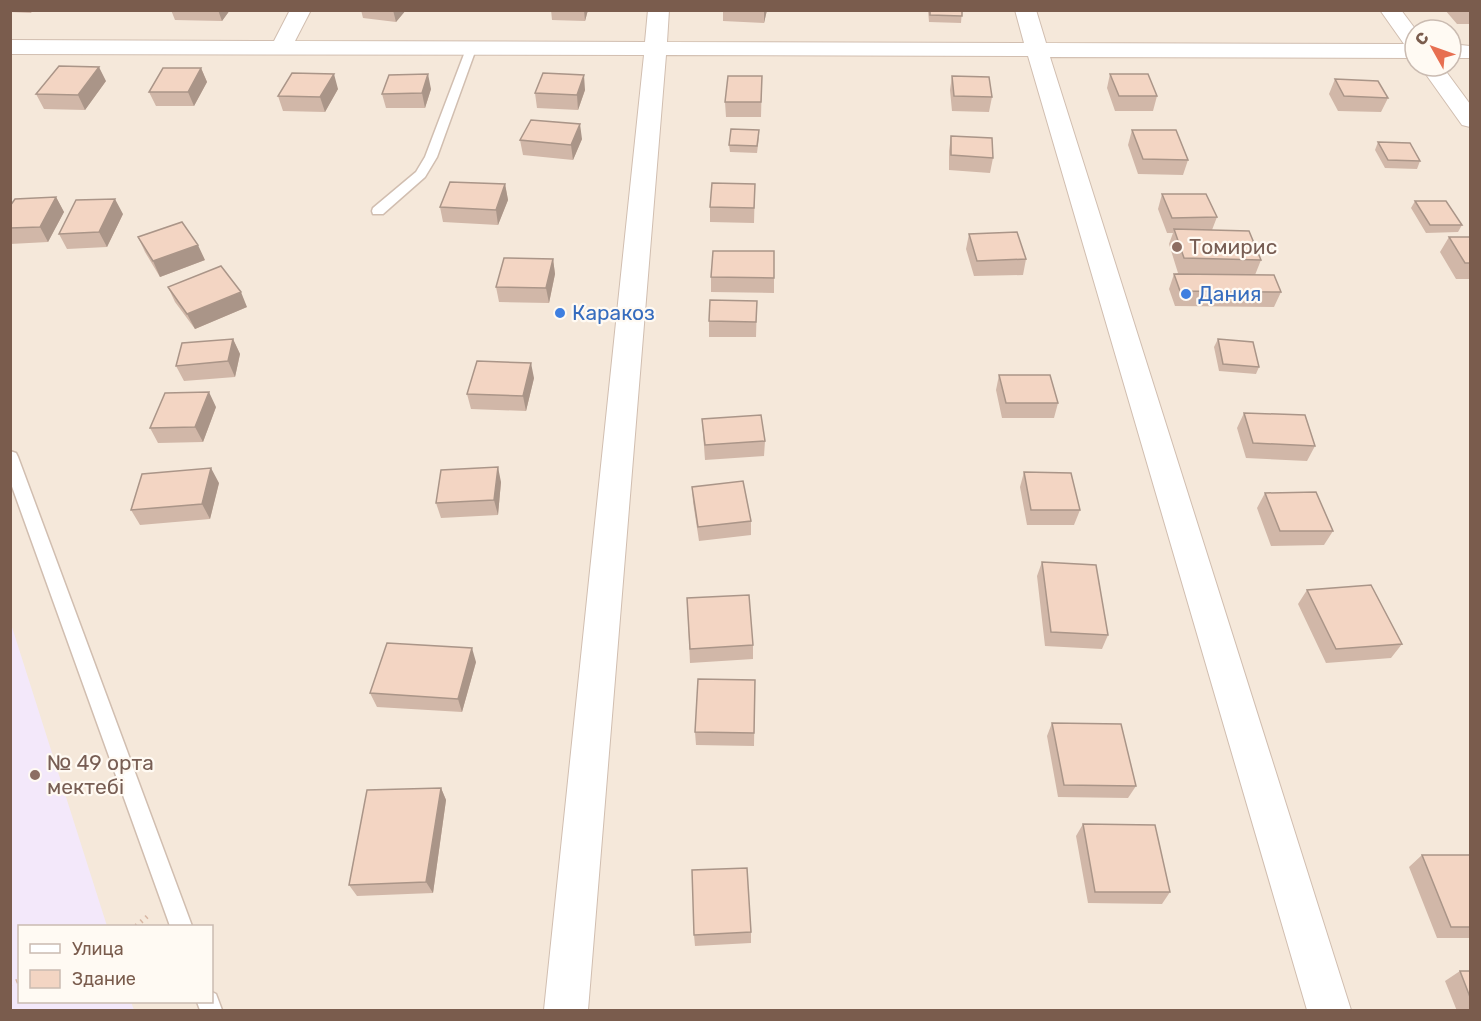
<svg xmlns="http://www.w3.org/2000/svg" width="1481" height="1021" font-family="Rubik,sans-serif">
	<rect width="100%" height="100%" fill="#fdf6ec"/>
	<path fill="#f5e8da" fill-rule="evenodd" d="M11,11H1470V1010H11ZM1415,30H1451V66H1415ZM20,926H212V1002H20Z"/>
	<path fill="#f3e8fa" d="M11,624L107,926H20V1002H131L134,1010H11Z"/>
	<g fill="none" stroke-linecap="round" stroke-linejoin="round">
		<defs>
			<path id="lane" d="M471,46L476,49L437,157L425,177L383,214H373L372,211L373,208L416,172L425,157L466,49Z
				M10,451L16,453L18,457L192,926H170L10,481Z
				M212,992L216,994L222,1010H200L197,1002H212Z"/>
			<path id="street" d="M290,10H311L295,41L645,42L648,10H669L667,42L1024,43L1015,10H1036L1046,43L1404,44L1380,10H1401L1416,30L1415,58L1050,57L1351,1010H1307L1028,56L666,55L588,1010H544L644,55L10,54V40L274,41Z
				M1451,44L1470,46V58H1451Z
				M1420,66H1442L1470,104V127L1462,125Z"/>
		</defs>
		<use href="#lane" stroke="#d1beb0" stroke-width="3"/>
		<use href="#street" stroke="#d1beb0" stroke-width="2"/>
		<path stroke="#d9b8a5" stroke-width="4.5" stroke-dasharray="1.5 5" stroke-linecap="butt" d="M136,926L149,915
			M10,984L20,980"/>
		<use href="#lane" fill="#fff" fill-rule="evenodd"/>
		<use href="#street" fill="#fff" fill-rule="evenodd"/>
	</g>
	<path fill="#d1b7a8" d="M10,10H33L31,13L10,12Z
		M171,10H230L222,21L175,20Z
		M361,10H406L396,22L363,18Z
		M551,10H588L585,21L552,20Z
		M723,10H767L764,23L723,21Z
		M928,10H962L961,23L929,22Z
		M1445,10H1470V24H1457Z
		M201,68L207,82L194,106H156L149,92Z
		M1110,74L1157,96L1153,111H1115L1107,88Z
		M762,76L761,117H726L725,102Z
		M952,76L992,97L989,112L952,111L950,90Z
		M1335,79L1388,98L1381,112L1338,111L1329,94Z
		M106,81L85,110L44,109L36,94Z
		M338,89L325,112L283,111L278,96Z
		M431,89L425,108H386L382,94Z
		M585,90L578,110L537,108L535,93Z
		M1132,130L1188,160L1183,175L1138,174L1128,145Z
		M951,136L993,158L990,173L949,170V151Z
		M759,137L757,153L730,152L729,145Z
		M582,139L573,160L523,155L520,140Z
		M1378,142L1420,161L1417,169L1385,168L1375,150Z
		M505,184L508,200L498,225L443,222L440,207Z
		M755,184L754,223L710,222V207Z
		M1162,194L1217,217L1212,230L1261,260L1255,275L1281,292L1274,307L1175,306L1169,289L1174,274L1178,273L1169,244L1173,233H1167L1158,209Z
		M56,197L64,212L48,242L10,244V206Z
		M1415,201L1462,225L1458,232L1426,233L1411,208Z
		M123,214L107,247L67,249L59,234Z
		M969,234L1026,259L1023,275L974,276L966,249Z
		M138,237L205,260L160,277L145,252Z
		M1449,237H1470V279H1456L1440,252Z
		M774,251V293L711,292V277Z
		M553,259L555,274L549,303L499,302L496,287Z
		M168,287L247,307L195,329L175,302Z
		M757,301L756,337H709V321Z
		M233,339L240,354L235,377L184,381L176,366Z
		M1218,339L1259,367L1256,374L1219,371L1214,347Z
		M999,375L1058,403L1054,418H1002L996,390Z
		M534,378L526,411L471,409L467,394Z
		M216,407L203,442L158,443L150,428Z
		M1244,413L1315,446L1307,461L1246,458L1237,428Z
		M702,419L765,441L764,456L705,460Z
		M1024,472L1080,510L1074,525H1027L1020,487Z
		M501,482L498,515L441,518L436,503Z
		M219,483L210,519L140,525L131,510Z
		M692,487L751,521V535L699,541L693,502Z
		M1265,493L1333,531L1324,545L1271,546L1257,508Z
		M1042,562L1108,635L1102,649L1045,646L1037,576Z
		M1307,590L1402,644L1391,658L1326,663L1298,604Z
		M687,598L753,645V659L690,663Z
		M476,662L462,712L377,707L370,693Z
		M755,680L754,746L696,745L695,732Z
		M1052,723L1136,786L1128,798L1058,797L1047,736Z
		M441,788L446,800L433,893L357,896L349,885Z
		M1083,824L1170,892L1162,904L1088,903L1076,836Z
		M1422,855H1470V938H1437L1409,867Z
		M751,932V943L695,946L694,935Z
		M1460,971H1470V1011H1457L1445,981Z"/>
	<path fill="#aa9588" d="M218,10H230L222,21Z
		M393,10H406L396,22Z
		M584,10H588L585,21Z
		M764,10H767L764,23Z
		M99,67L106,81L85,110L78,95Z
		M201,68L207,82L194,106L188,92Z
		M334,74L338,89L325,112L320,97Z
		M428,74L431,89L425,108L422,93Z
		M584,75L585,90L578,110L577,95Z
		M580,124L582,139L573,160L571,145Z
		M505,184L508,200L498,225L496,210Z
		M56,197L64,212L48,242L40,227Z
		M115,199L123,214L107,247L99,232Z
		M198,245L205,260L160,277L153,261Z
		M553,259L555,274L549,303L546,288Z
		M241,292L247,307L195,329L187,314Z
		M233,339L240,354L235,377L228,361Z
		M531,363L534,378L526,411L523,396Z
		M209,392L216,407L203,442L195,427Z
		M498,467L501,482L498,515L494,500Z
		M211,468L219,483L210,519L202,504Z
		M472,648L476,662L462,712L458,699Z
		M441,788L446,800L433,893L426,882Z"/>
	<path fill="#f3d5c3" stroke="#aa9588" stroke-width="1.5" d="M930,10H962V16L930,15Z
		M59,66L99,67L78,95L36,94Z
		M163,68H201L188,92H149Z
		M292,73L334,74L320,97L278,96Z
		M543,73L584,75L577,95L535,93Z
		M428,74L422,93L382,94L389,75Z
		M1110,74H1148L1157,96H1119Z
		M728,76H762L761,102H725Z
		M952,76L989,77L992,97L954,96Z
		M1335,79L1378,81L1388,98L1344,96Z
		M531,120L580,124L571,145L520,140Z
		M731,129L759,130L757,146L729,145Z
		M1132,130H1176L1188,160L1143,159Z
		M951,136L992,138L993,158L951,155Z
		M1378,142L1410,143L1420,161L1388,160Z
		M450,182L505,184L496,210L440,207Z
		M712,183L755,184L754,208L710,207Z
		M1162,194H1206L1217,217L1172,218Z
		M56,197L40,227L10,228V206L15,199Z
		M115,199L99,232L59,234L76,200Z
		M1415,201H1446L1462,225H1430Z
		M182,222L198,245L153,261L138,237Z
		M1174,229L1249,231L1261,260L1184,258Z
		M1017,232L1026,259L977,261L969,234Z
		M1449,237H1470V263H1465Z
		M713,251H774V278L711,277Z
		M504,258L553,259L546,288L496,287Z
		M221,266L241,292L187,314L168,287Z
		M1174,274L1274,275L1281,292L1180,291Z
		M710,300L757,301L756,322L709,321Z
		M233,339L228,361L176,366L182,343Z
		M1218,339L1253,342L1259,367L1223,364Z
		M477,361L531,363L523,396L467,394Z
		M999,375H1050L1058,403H1006Z
		M209,392L195,427L150,428L165,393Z
		M1244,413L1305,415L1315,446L1253,443Z
		M761,415L765,441L705,445L702,419Z
		M498,467L494,500L436,503L441,470Z
		M211,468L202,504L131,510L142,474Z
		M1024,472L1071,473L1080,510H1031Z
		M743,481L751,521L698,527L692,487Z
		M1316,492L1333,531H1280L1265,493Z
		M1042,562L1096,565L1108,635L1051,632Z
		M1371,585L1402,644L1336,649L1307,590Z
		M749,595L753,645L690,649L687,598Z
		M387,643L472,648L458,699L370,693Z
		M698,679L755,680L754,733L695,732Z
		M1052,723L1121,724L1136,786L1064,785Z
		M441,788L426,882L349,885L367,790Z
		M1083,824L1155,825L1170,892H1095Z
		M1422,855H1470V927H1451Z
		M747,868L751,932L694,935L692,870Z
		M1460,971H1470V997Z"/>
	<g fill="#8d6e63" stroke="#fffaf3" stroke-width="2">
		<circle cx="1177" cy="247" r="6"/>
		<circle cx="35" cy="775" r="6"/>
	</g>
	<g fill="#3f7fe0" stroke="#fffaf3" stroke-width="2">
		<circle cx="1186" cy="294" r="6"/>
		<circle cx="560" cy="313" r="6"/>
	</g>
	<g text-anchor="middle" stroke-width="4.5" stroke-linejoin="round" paint-order="stroke">
		<g font-size="21" fill="#785e54" stroke="#fffaf3" text-anchor="start">
			<text x="1189" y="254">Томирис</text>
			<text x="47" y="770">№ 49 орта<tspan x="47" dy="24">мектебі</tspan></text>
		</g>
		<g font-size="21" fill="#366cbe" stroke="#fffaf3" text-anchor="start">
			<text x="1198" y="301">Дания</text>
			<text x="572" y="320">Каракоз</text>
		</g>
	</g>
	<rect width="1481" height="1021" fill="none" stroke="#7a5c4d" stroke-width="24"/>
	<rect x="18" y="925" width="195" height="78" fill="#fffaf3" stroke="#cabbb1" stroke-width="1.5"/>
	<rect x="30" y="944" width="30" height="9" fill="#ffffff" stroke="#cabbb1" stroke-width="1.5"/>
	<text x="72" y="955" font-size="18" fill="#7a5c4d">Улица</text>
	<rect x="30" y="970" width="30" height="18" fill="#f3d5c3" stroke="#cabbb1" stroke-width="1.5"/>
	<text x="72" y="985" font-size="18" fill="#7a5c4d">Здание</text>
	<g transform="translate(1433 48) rotate(310)"><circle r="28" fill="#fffaf3" stroke="#cabbb1" stroke-width="1.5"/>
	<path d="M0-4.5L10 22L0 15L-10 22Z" fill="#e76f51"/>
	<text y="-9" font-size="16" font-weight="bold" text-anchor="middle" fill="#7a5c4d">С</text>
	</g>
</svg>
